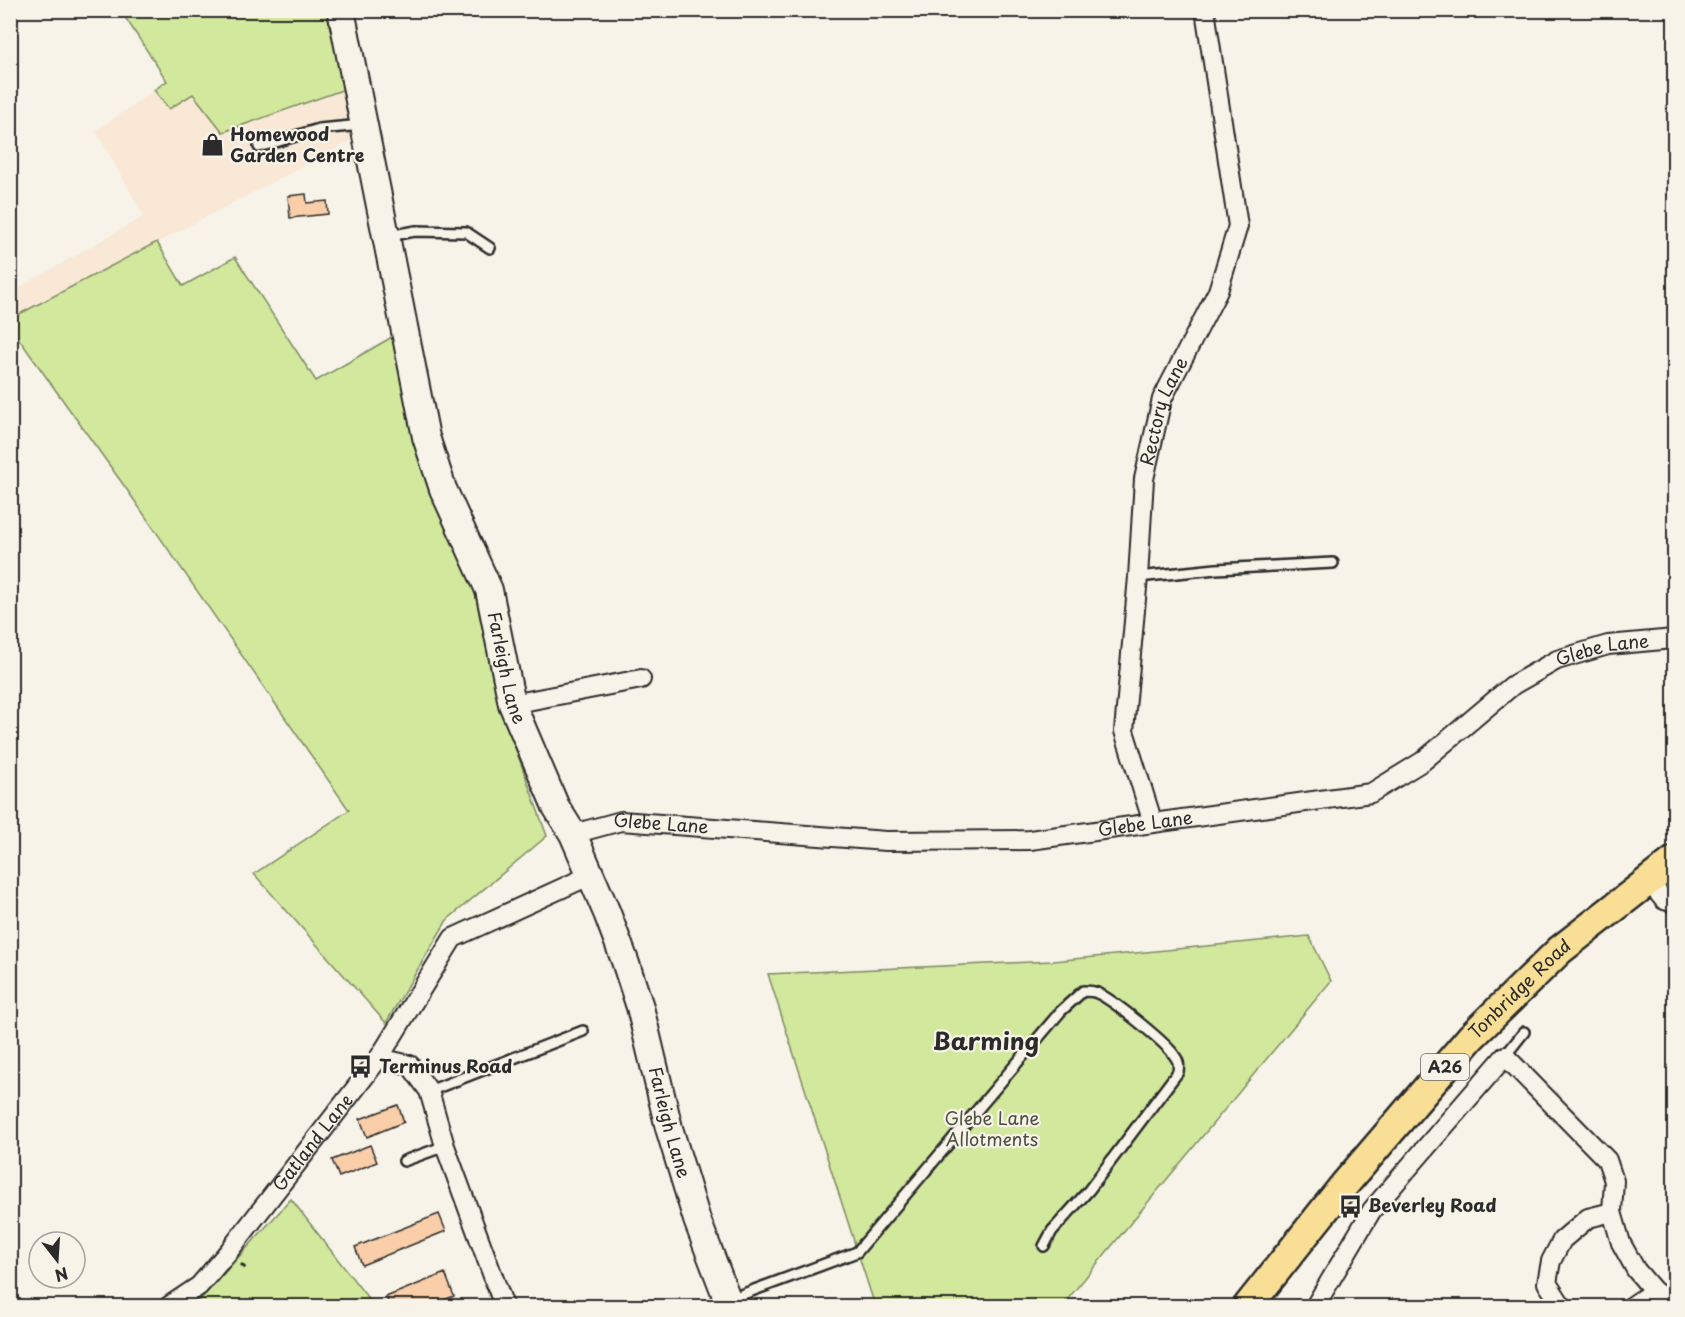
<svg xmlns="http://www.w3.org/2000/svg" width="1685" height="1317" font-family="'Playpen Sans',sans-serif">
	<rect width="100%" height="100%" fill="#f7f3e8"/>
	<filter id="ink" filterUnits="userSpaceOnUse"><feTurbulence type="fractalNoise" baseFrequency=".0167" numOctaves="2"/><feDisplacementMap in="SourceGraphic" scale="12" xChannelSelector="R" yChannelSelector="G"/><feConvolveMatrix kernelMatrix="1 2 1 2 8 2 1 2 1" color-interpolation-filters="sRGB"/></filter>
	<g filter="url(#ink)">
		<path fill="#f8e8d5" d="M345,89L351,141L11,319L10,293L144,216L96,131L154,90L169,109L193,94L223,131Z"/>
		<path fill="#d1e89d" stroke="#7e8a64" stroke-width="1.5" d="M121,11H326L345,89L223,132L193,94L169,109L154,90L167,81Z
			M157,242L183,286L235,257L316,381L392,337L419,455L473,584L498,700L547,836L447,920L386,1023L254,874L349,810L125,487L11,328L10,319Z
			M1309,936L1331,981L1062,1306H875L768,974L1053,961Z
			M291,1199L374,1306H191L200,1300Z"/>
		<path fill="#f9cea8" stroke="#2b2b2b" stroke-width="1.5" d="M306,194L307,203L327,201L328,214L290,218L288,196Z
			M398,1105L404,1122L367,1137L360,1119Z
			M370,1145L377,1162L339,1177L332,1160Z
			M439,1214L446,1231L362,1265L355,1247Z
			M445,1273L454,1296L429,1306H390L386,1297Z"/>
		<g fill="none" stroke-linecap="round" stroke-linejoin="round">
			<defs>
				<path id="lane" d="M259,147L319,129L362,125
					M389,236L415,231L466,232L490,248
					M1138,577L1216,569L1333,563
					M1505,1056L1524,1032
					M429,1091L583,1031
					M404,1161L445,1146
					M730,1299L857,1252L1061,1011L1083,991C1088,991 1093,991 1097,993C1112,999 1165,1042 1174,1055C1179,1061 1179,1065 1178,1072L1089,1190L1052,1231L1044,1246"/>
				<g id="street">
					<path d="M512,704L641,679"/>
					<path id="s1" d="M1153,823L1124,731L1138,577L1144,479L1162,399L1218,291L1238,226L1205,10"/>
					<path id="s2" d="M573,834L621,821L886,841L1030,840L1371,793L1423,761L1513,685L1557,660L1608,645L1674,639"/>
					<path d="M1648,880L1664,900L1674,903"/>
					<path d="M379,1058L410,1065L429,1091L445,1146L504,1306"/>
					<path id="s3" d="M169,1306L199,1286L229,1251L379,1058L453,938L591,875"/>
					<path d="M1315,1306L1372,1210L1505,1056L1607,1160L1614,1181L1612,1212L1621,1243L1636,1270L1654,1291L1674,1304"/>
					<path d="M1562,1306L1547,1283L1551,1261L1562,1240L1588,1218L1612,1212"/>
					<path d="M1632,1306L1654,1291"/>
				</g>
				<g id="secondary">
					<path id="s4" d="M341,10L426,437L443,489L489,590L512,704L556,807L573,834L607,913L625,961L640,1007L669,1128L697,1220L730,1306"/>
				</g>
				<g id="primary">
					<path id="s5" d="M1248,1306L1345,1184L1471,1037L1560,950L1674,861"/>
				</g>
			</defs>
			<use href="#lane" stroke="#2b2b2b" stroke-width="14"/>
			<use href="#street" stroke="#2b2b2b" stroke-width="22"/>
			<use href="#secondary" stroke="#2b2b2b" stroke-width="30"/>
			<use href="#primary" stroke="#2b2b2b" stroke-width="33"/>
			<path stroke="#2b2b2b" stroke-width="3" stroke-dasharray="6 4.5" stroke-linecap="butt" d="M241,1264L247,1270"/>
			<use href="#lane" stroke="#f7f3e8" stroke-width="9"/>
			<use href="#street" stroke="#f7f3e8" stroke-width="18"/>
			<use href="#secondary" stroke="#f7f3e8" stroke-width="26"/>
			<use href="#primary" stroke="#f9df96" stroke-width="28"/>
		</g>
	</g>
	<defs>
		<symbol id="shop-bare" viewBox="-9 -9 18 18"><path d="M-5-2.5h2.3a2.7 3.5 0 0 1 5.4 0H5L5.5 6h-11ZM-1.5-2.5h3a1.5 2.3 0 0 0-3 0Z" fill="#2b2b2b" stroke="#f7f3e8" stroke-width="2.5" paint-order="stroke"/></symbol>
		<symbol id="bus-bare" viewBox="-9 -9 18 18"><path d="M-5-6H5V4H4V6H2V4H-2V6H-4V4H-5ZM-3.5-4V0h7V-4ZM-3.5 1.2v1.5H-2V1.2ZM2 1.2v1.5H3.5V1.2Z" fill="#2b2b2b" stroke="#f7f3e8" stroke-width="2.5" paint-order="stroke"/></symbol>
	</defs>
	<g fill-rule="evenodd">
		<use href="#shop-bare" x="196" y="128" width="33" height="33"/>
		<use href="#bus-bare" x="344" y="1050" width="33" height="33"/>
		<use href="#bus-bare" x="1334" y="1190" width="33" height="33"/>
	</g>
	<g text-anchor="middle" stroke-width="4.5" stroke-linejoin="round" paint-order="stroke">
		<rect fill="#f7f3e8" stroke="#686764" stroke-width="1.5" x="1421" y="1054" width="48" height="26" rx="4.5"/>
		<g font-size="16" font-weight="bold" fill="#2b2b2b">
			<text x="1445" y="1073">A26</text>
		</g>
		<g font-size="18" font-weight="bold" fill="#2b2b2b" stroke="#f7f3e8" text-anchor="start">
			<text x="230" y="141">Homewood<tspan x="230" dy="21">Garden Centre</tspan></text>
			<text x="379" y="1073">Terminus Road</text>
			<text x="1368" y="1212">Beverley Road</text>
		</g>
		<g font-size="18" fill="#2b2b2b" stroke="#f7f3e8">
			<text dy="6" stroke="none"><textPath href="#s1" startOffset="420">Rectory Lane</textPath></text>
			<text dy="6" stroke="none"><textPath href="#s2" startOffset="1080">Glebe Lane</textPath></text>
			<text dy="6" stroke="none"><textPath href="#s4" startOffset="681">Farleigh Lane</textPath></text>
			<text dy="6" stroke="none"><textPath href="#s2" startOffset="576">Glebe Lane</textPath></text>
			<text dy="6" stroke="none"><textPath href="#s2" startOffset="90">Glebe Lane</textPath></text>
			<text dy="6" stroke="none"><textPath href="#s5" startOffset="418">Tonbridge Road</textPath></text>
			<text dy="6" stroke="none"><textPath href="#s4" startOffset="1166">Farleigh Lane</textPath></text>
			<text dy="6" stroke="none"><textPath href="#s3" startOffset="219">Gatland Lane</textPath></text>
		</g>
		<g font-size="18" fill="#4c5142" stroke="#f7f3e8">
			<text x="992" y="1125">Glebe Lane<tspan x="992" dy="21">Allotments</tspan></text>
		</g>
		<g font-size="24" font-weight="bold" fill="#2b2b2b" stroke="#f7f3e8">
			<text x="986" y="1050">Barming</text>
		</g>
	</g>
	<rect width="1685" height="1317" fill="none" stroke="#f7f3e8" stroke-width="36"/>
	<rect x="18" y="18" width="1649" height="1281" fill="none" stroke="#2b2b2b" stroke-width="2" filter="url(#ink)"/>
	<g transform="translate(57 1260) rotate(163)"><circle r="28" fill="#f7f3e8" stroke="#a5a39c" stroke-width="1.5"/>
	<path d="M0-4.5L10 22L0 15L-10 22Z" fill="#2b2b2b"/>
	<text y="-9" font-size="16" font-weight="bold" text-anchor="middle" fill="#2b2b2b">N</text>
	</g>
</svg>
